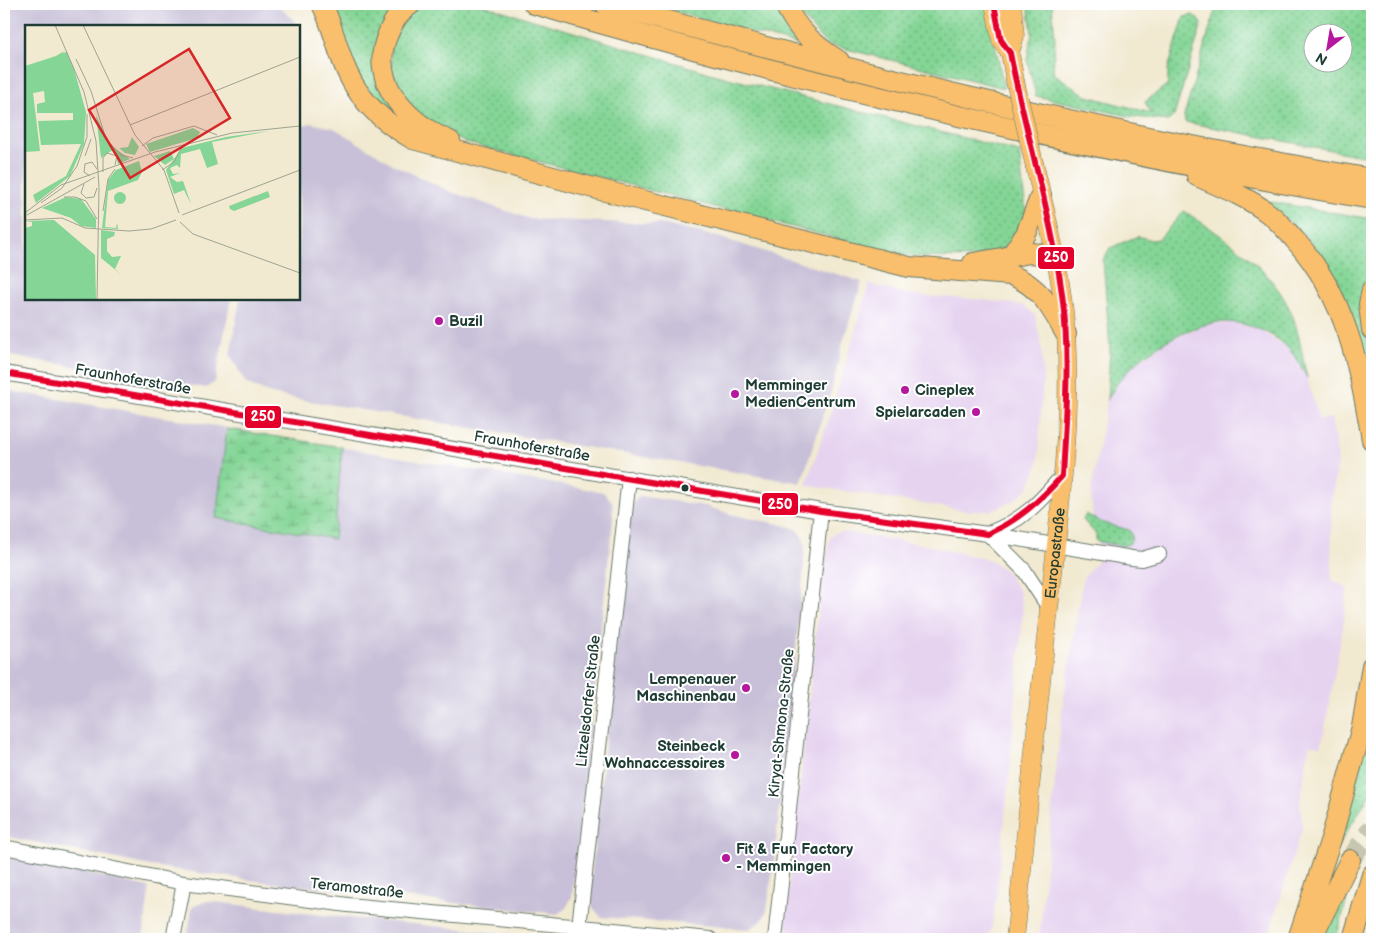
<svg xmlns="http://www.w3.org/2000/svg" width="1376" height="943" font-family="'Balsamiq Sans',sans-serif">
	<defs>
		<pattern id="grass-dots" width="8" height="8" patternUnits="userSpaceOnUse" patternTransform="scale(1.25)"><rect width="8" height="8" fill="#84d596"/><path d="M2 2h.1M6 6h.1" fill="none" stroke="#6bae7b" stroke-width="1.8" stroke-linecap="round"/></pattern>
		<pattern id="wetland-marsh" width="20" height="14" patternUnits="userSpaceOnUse" patternTransform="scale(1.25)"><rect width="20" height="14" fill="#84d596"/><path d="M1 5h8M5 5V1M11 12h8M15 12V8" fill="none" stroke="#6bae7b"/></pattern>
	</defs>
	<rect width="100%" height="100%" fill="#fff"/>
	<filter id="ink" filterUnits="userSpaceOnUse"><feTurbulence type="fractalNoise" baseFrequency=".02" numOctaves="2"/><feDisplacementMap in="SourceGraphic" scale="10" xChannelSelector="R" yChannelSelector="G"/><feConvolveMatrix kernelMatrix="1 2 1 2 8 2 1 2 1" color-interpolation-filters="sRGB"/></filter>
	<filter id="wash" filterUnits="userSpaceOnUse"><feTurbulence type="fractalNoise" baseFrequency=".0096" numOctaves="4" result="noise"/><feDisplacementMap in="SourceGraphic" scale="20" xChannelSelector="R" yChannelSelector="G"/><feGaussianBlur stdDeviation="1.12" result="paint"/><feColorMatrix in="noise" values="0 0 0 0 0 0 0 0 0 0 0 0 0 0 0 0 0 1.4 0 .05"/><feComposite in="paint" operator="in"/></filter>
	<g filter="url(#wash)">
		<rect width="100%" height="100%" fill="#f1e9d0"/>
		<path fill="#e6d3f0" d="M869,284L911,295L984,300L1015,304L1024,306L1035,315L1041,343L1043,377L1038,464L1029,487L1013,501L990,511H968L806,485L832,409Z
			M1235,323L1258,329L1289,348L1307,378L1319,420L1331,418L1338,461L1331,501L1332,580L1347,588L1344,620L1324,734L1321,746L1309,745L1300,802L1302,828L1267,939H1039L1062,711L1083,578L1097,562L1099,539L1093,523L1091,492L1107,401L1115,384L1128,370L1164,342L1208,324Z
			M843,532L925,545L990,560L1007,572L1020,593L1023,611L1010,769L996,901L991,930L986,939H840L799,935L790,931L785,924L822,577L830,538L835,533Z"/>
		<path fill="#c8c0d8" d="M4,4H277L295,22L294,26H26V299H231L215,382L206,388L4,355Z
			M311,123L334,128L396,166L451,192L530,219L661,224L718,237L862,282L843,341L832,388L801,483L297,399L268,393L246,383L230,355L240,299H299V127Z
			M4,390L603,492L612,501L613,518L572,897L566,908L557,914L265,882L151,866L4,836Z
			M640,496L705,506L730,514L783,525L796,529L803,537L805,546L803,577L774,862L767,910L762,921L749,929L601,917L592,907L590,890L629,519L633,503Z
			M4,854L148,887L149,891L143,939H4Z
			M207,901L303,913L562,939H187L192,907Z"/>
		<path fill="url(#grass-dots)" stroke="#528965" fill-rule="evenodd" d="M329,4H402L377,48L423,137L367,95Z
			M421,4H480L720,76L1019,152L1026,213L1011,246L974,258L920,257L893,253L467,143L442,132L420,117L394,86L390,43L412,10Z
			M688,4H780L808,48L666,9Z
			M791,4H987L1004,88L826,44Z
			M1028,4H1052L1055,39L1053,73L1087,96L1151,113L1145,102L1168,84V69L1184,17L1193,15L1202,23L1174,116L1168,121L1128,116L1036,96L1027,60L1032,33Z
			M1217,4H1372V158L1185,122L1184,116ZM1314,32H1344V62H1314Z
			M1260,200L1372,219V269L1366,282L1362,306L1366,336L1372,356V397C1357,340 1347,285 1308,239C1294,224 1276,212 1260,200Z
			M1184,211C1225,238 1274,268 1293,317C1300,336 1302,358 1307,378C1302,368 1296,357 1289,349C1271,329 1233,317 1208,324C1168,334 1124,364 1107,401L1110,348L1103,260L1110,248L1138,236L1151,240L1159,239Z
			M1086,514L1103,523L1129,530C1133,536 1132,539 1129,544L1122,546L1096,541V534L1083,520Z
			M1372,707V791L1336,849Z
			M1344,893L1348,895L1336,939H1322Z"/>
		<path fill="url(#wetland-marsh)" stroke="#528965" d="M227,429L342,447L334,539L216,518Z"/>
	</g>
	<g filter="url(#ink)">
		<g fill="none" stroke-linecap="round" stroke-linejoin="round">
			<path stroke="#c7c7b1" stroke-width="20" stroke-dasharray="20 10" stroke-linecap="butt" d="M1350,860L1372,828"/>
			<defs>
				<path id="minor" d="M4,373L821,511L988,534L1132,558L1142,559L1159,554
					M989,533C1023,520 1039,503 1062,476
					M988,534L1024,570L1049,608
					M4,847L184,883L348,905L710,939
					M579,927L629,478
					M173,939L184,883
					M775,939L821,511"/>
				<g id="major">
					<path d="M994,4L1001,40L1010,53L1015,81"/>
					<path d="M1010,53L1015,36L1012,4"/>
					<path id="s1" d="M1015,939C1026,836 1035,732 1047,628C1057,531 1072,431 1066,332C1062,276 1048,222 1035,167"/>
				</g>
				<path id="highway" d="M322,4C333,26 337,51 348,74C362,104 385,123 413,139L601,190L909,267L1011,275C1040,286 1051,308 1066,334
					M411,4C400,11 393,21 388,34C367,81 408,124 450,141
					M534,4C809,85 1089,151 1372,199
					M605,4C858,73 1113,136 1372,179
					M785,4C796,30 816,46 839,61
					M1197,176C1222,187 1247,197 1268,213C1278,220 1287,231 1295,240C1346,297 1360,367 1372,440
					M1010,257L1026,234L1041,195
					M973,263L1030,253L1055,255
					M1372,290L1369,304L1372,330
					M1298,939L1332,836L1362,727L1372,666
					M1311,939L1350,860
					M1353,939L1372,875"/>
			</defs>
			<use href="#minor" stroke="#68796b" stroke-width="16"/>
			<use href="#major" stroke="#68796b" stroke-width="19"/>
			<use href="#highway" stroke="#68796b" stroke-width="22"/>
			<use href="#minor" stroke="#fff" stroke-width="14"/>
			<use href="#major" stroke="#f9bf6d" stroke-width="18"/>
			<use href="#highway" stroke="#f9bf6d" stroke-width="20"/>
			<defs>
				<path id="major-bridge" d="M1015,81L1035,167"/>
			</defs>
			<use href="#major-bridge" stroke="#68796b" stroke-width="19" stroke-linecap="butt"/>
			<use href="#major-bridge" stroke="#f9bf6d" stroke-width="18"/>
			<defs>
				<path id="bus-1" d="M4,373L821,511L988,534C1018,520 1040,501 1062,476C1065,418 1070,359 1063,302C1053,218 1026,136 1010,53L1001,40L994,4"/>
			</defs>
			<use href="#bus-1" stroke="#fff" stroke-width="10"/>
			<use href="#bus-1" stroke="#e4002b" stroke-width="6"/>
		</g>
	</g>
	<g fill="#b5179e" stroke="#fff" stroke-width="2">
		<circle cx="439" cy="321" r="5"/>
		<circle cx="905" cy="390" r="5"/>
		<circle cx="735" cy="394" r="5"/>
		<circle cx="976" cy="412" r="5"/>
		<circle cx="746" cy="688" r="5"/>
		<circle cx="735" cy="755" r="5"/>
		<circle cx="726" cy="858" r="5"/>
	</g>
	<circle fill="#1f3d34" stroke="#fff" stroke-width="2" cx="685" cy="488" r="4.5"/>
	<g text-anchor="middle" stroke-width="4" stroke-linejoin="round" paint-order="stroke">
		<g font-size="15" font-weight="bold" fill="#1f3d34" stroke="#fff" text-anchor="start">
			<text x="449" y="326">Buzil</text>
			<text x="745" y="390">Memminger<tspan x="745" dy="17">MedienCentrum</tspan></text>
			<text x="915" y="395">Cineplex</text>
			<text x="966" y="417" text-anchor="end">Spielarcaden</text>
			<text x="736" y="684" text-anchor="end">Lempenauer<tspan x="736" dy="17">Maschinenbau</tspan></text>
			<text x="725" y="751" text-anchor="end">Steinbeck<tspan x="725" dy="17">Wohnaccessoires</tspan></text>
			<text x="736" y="854">Fit &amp; Fun Factory<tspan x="736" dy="17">- Memmingen</tspan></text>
		</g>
		<g font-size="15" fill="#1f3d34" stroke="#fff">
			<text transform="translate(133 379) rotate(10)" y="5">Fraunhoferstraße</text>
			<text transform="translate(532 446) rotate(10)" y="5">Fraunhoferstraße</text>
			<text dy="5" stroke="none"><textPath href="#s1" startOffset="388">Europastraße</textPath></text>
			<text transform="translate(588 701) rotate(-84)" y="5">Litzelsdorfer Straße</text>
			<text transform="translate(781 723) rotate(-84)" y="5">Kiryat-Shmona-Straße</text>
			<text transform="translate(357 888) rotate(6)" y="5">Teramostraße</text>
		</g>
	</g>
	<g transform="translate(25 25)">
		<rect width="275" height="275" fill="#f1e9d0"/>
		<path d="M41,25L37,28L42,27L49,44L61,87L59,119L45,151L11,178L8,170L41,151L56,119L16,120L13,96L48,95V88H12V79L20,77L19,66L8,68L15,126L0,127V41L31,31ZM71,90L84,119L105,134L93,139L90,127L86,126L76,133ZM168,103L175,107L172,113L125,127L121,119ZM244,106L187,117L193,139L182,143L175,124L156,129L155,143L152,140L145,143L148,149L155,148L145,152L152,157L158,156L166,179L159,165L149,169L141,145L157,123L201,112ZM107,112L114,122L110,130L100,128L94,123L103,122ZM145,126L149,134L140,140L129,131ZM114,136L117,147L113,155L83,166L80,202L91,203L92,198L93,204L77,203L83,155L91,145ZM89 173a6 6 0 1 1 12 0a6 6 0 1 1-12 0ZM41,172L56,174L71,194V203L56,201L46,193L17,183ZM29,195L70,230L71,275H0V203L7,201V197L0,196ZM76,205L90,207L89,211L82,214V226L87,232L96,231L90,244L98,251L76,233Z" fill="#84d596"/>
		<path d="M243,166L245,172L209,186L205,184L204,181Z" fill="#84d596"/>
		<path fill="none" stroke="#9da492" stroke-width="1" d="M30,0L59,67L71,116L74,163L72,275M58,0L110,110L139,145L154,188M51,34L66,66L81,114L96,130L108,133M105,100L275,32M117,121L128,113L169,101L192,110M60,131L66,114M137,145L149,137L155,125L161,119M78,147V133L82,128L92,131L90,140M65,151L59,147L60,139L67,137L72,144M59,159L56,168L61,173L69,172L72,163M39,172H50L61,176L72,194M16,178L37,163L52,141L62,112V89M78,186L83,154L90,144M0,188L36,160L130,127L207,108L275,101M2,190L70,152M157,190L275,145M0,195L37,193L60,203L104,206L126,204L151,195M155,197L168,209L275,248"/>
		<path fill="#d62828" fill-opacity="0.15" stroke="#d62828" stroke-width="2.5" d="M164,24L205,93L105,153L64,85Z"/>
		<rect width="275" height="275" fill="none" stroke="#1f3d34" stroke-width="2.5"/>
	</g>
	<g stroke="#fff" stroke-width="2">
		<rect x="1037" y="246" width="38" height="24" rx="5" fill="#e4002b"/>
		<rect x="244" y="405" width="38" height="24" rx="5" fill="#e4002b"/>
		<rect x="761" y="492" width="38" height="24" rx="5" fill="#e4002b"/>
	</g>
	<g font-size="14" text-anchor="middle" font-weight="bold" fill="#fff">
		<text x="1056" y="262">250</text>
		<text x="263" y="421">250</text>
		<text x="780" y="509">250</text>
	</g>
	<rect width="1376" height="943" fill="none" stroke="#fff" stroke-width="20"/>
	<g transform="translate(1328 48) rotate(211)"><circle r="24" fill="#ffffff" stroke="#a5b1ae"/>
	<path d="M0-4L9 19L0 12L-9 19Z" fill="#b5179e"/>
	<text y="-8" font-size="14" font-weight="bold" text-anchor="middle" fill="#1f3d34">N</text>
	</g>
</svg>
